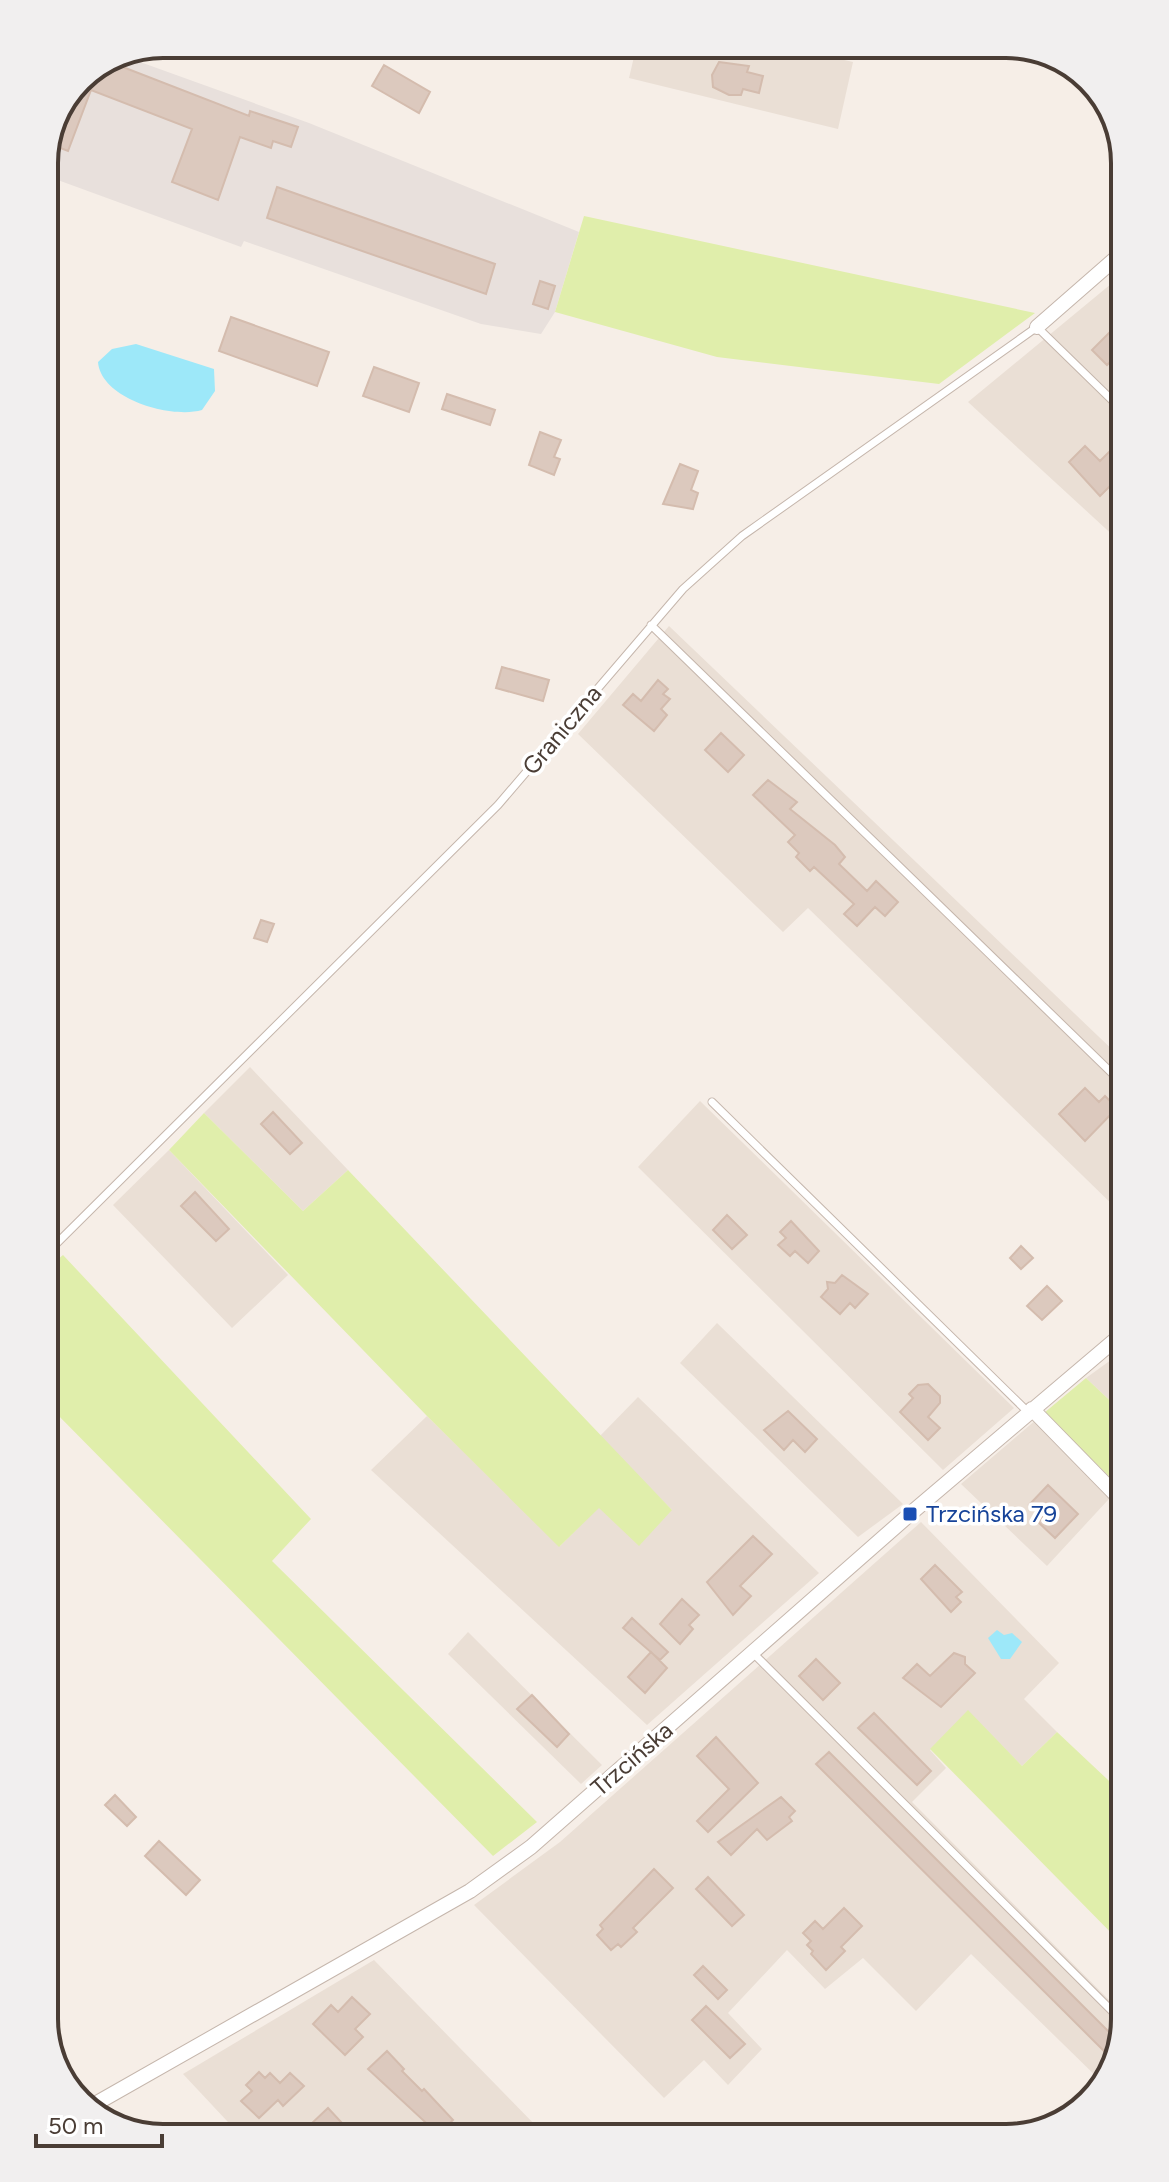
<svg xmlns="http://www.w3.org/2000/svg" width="1169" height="2182" font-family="Figtree,sans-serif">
	<rect width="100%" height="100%" fill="#f6eee7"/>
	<path fill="#eadfd5" d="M637,44H776L853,62L838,129L629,78Z
		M1117,279L1118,540L968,402Z
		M669,626L1120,1057L1121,1213L808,908L783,932L578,734Z
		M250,1067L348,1170L303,1211L204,1113Z
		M700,1101L1014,1408L943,1470L638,1167Z
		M169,1150L288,1275L232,1328L113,1205Z
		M717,1323L903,1504L858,1537L680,1363Z
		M1122,1352V1412L1086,1378Z
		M638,1397L819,1573L647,1725L371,1470L427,1416L560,1546L599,1507L672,1510L599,1437Z
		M1044,1413L1120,1487L1047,1566L961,1484Z
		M921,1522L1059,1663L1024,1699L1057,1732L1022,1766L968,1711L930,1750L946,1768L912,1802L1125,2016L1105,2085L971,1954L916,2011L863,1958L825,1989L787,1950L728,2013L762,2049L728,2085L704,2060L664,2098L474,1905L560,1842Z
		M468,1632L602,1765L581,1784L448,1654Z
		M374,1960L544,2134L242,2137L183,2074Z"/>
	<path fill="#e8e0dc" d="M129,58L309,123L579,232L555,312L541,334L481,324L244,241L241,247L44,175V156L79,79Z"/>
	<path fill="#e0eeab" d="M584,216L1035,313L939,384L717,357L555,312Z
		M204,1113L303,1211L348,1170L672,1510L639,1546L599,1508L559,1547L427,1416L169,1150Z
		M63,1255L311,1519L272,1561L537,1822L493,1856L50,1407L49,1267Z
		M1086,1378L1122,1412V1489L1044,1413Z
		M968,1710L1022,1766L1057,1732L1124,1795L1125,1947L930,1749Z"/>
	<path fill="#9de8f9" d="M136,344L214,369L215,391L202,410C171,419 101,399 98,362L112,349Z
		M997,1630L1004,1635L1012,1633L1022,1642L1010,1659H1001L988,1638Z"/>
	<path fill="#dcc9be" stroke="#d4bcae" stroke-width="2" d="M719,62L749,66L747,72L763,76L759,93L743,89L741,95H729L713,87L712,75Z
		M115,64L249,116L250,111L298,127L291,147L273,141L271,148L240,137L218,200L172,182L192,129L91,90L68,151L50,144L79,79Z
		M384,65L430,92L419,113L372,86Z
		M277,187L495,264L486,294L267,218Z
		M540,281L555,286L548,309L533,304Z
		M231,317L329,352L317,386L219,351Z
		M1117,325V355L1107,365L1092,350Z
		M374,367L419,383L409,412L363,396Z
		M447,394L495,410L490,425L442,409Z
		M540,432L561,440L554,457L560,459L554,475L529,465Z
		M1117,444L1118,478L1100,496L1069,462L1085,446L1100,461Z
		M680,464L698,471L691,490L698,493L693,509L663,504Z
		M502,667L549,680L543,701L496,688Z
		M658,680L668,689L663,694L670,699L661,709L667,715L654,731L623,705L633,694L641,701Z
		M721,733L744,755L728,772L705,750Z
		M768,780L797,802L790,809L835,845L845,857L839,864L867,891L876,881L898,902L885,916L875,907L857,926L844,914L854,904L814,867L810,871L796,857L799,853L788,842L795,835L753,795Z
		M261,920L274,924L267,942L254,938Z
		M1085,1088L1099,1102L1105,1096L1117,1108L1085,1141L1059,1114Z
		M273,1112L302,1143L290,1154L261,1124Z
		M195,1192L229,1229L216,1241L181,1206Z
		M727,1215L747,1235L732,1249L713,1230Z
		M791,1221L819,1251L808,1263L795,1251L790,1256L778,1245L786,1238L780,1232Z
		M1021,1246L1033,1258L1021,1269L1010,1258Z
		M842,1275L868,1294L855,1308L850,1303L840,1314L821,1297L828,1289L827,1282L835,1283Z
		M1047,1286L1062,1301L1042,1320L1027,1306Z
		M928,1384L940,1396V1403L928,1417L940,1428L928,1440L900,1412L913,1398L909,1394L918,1385Z
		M788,1411L817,1439L805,1452L793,1440L784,1450L764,1430Z
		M1048,1485L1078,1514L1055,1538L1038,1522L1042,1517L1029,1505Z
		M753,1536L772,1554L740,1586L751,1596L733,1615L707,1582Z
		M935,1565L962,1592L956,1597L961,1602L951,1612L921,1579Z
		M682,1599L699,1615L689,1625L693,1629L680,1644L660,1624Z
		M632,1618L668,1652L660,1660L623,1628Z
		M651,1652L667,1668L645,1693L628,1677Z
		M954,1653L965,1657V1664L975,1673L941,1707L903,1678L917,1664L930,1676Z
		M816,1659L840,1683L823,1700L799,1676Z
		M532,1695L569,1734L557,1747L517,1709Z
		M874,1713L931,1771L917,1785L858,1728Z
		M716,1737L758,1783L708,1832L697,1821L729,1789L697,1756Z
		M829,1752L1118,2041L1113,2060L816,1764Z
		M115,1795L136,1817L127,1826L105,1805Z
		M781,1797L795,1811L789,1817L792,1821L767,1840L757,1829L731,1855L718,1842Z
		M159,1841L200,1880L186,1895L145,1856Z
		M654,1869L673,1888L633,1928L637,1932L621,1947L618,1944L611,1950L597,1935L603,1929L600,1925Z
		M708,1877L744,1915L732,1926L696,1889Z
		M844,1908L862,1926L841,1947L845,1951L826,1970L811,1954L813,1951L807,1945L811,1941L803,1933L815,1921L823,1929Z
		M703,1966L727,1990L718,1999L694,1975Z
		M352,1997L370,2014L355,2029L363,2037L345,2055L313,2024L331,2005L338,2012Z
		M706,2006L745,2044L730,2058L692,2020Z
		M387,2051L404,2069L402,2071L422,2091L424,2089L453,2120L438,2134L368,2069Z
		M259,2072L265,2078L270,2073L280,2083L290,2073L304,2086L283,2106L278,2100L259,2118L241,2101L252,2091L246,2085Z
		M328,2108L354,2136H321L310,2125Z"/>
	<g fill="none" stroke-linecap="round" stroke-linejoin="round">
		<defs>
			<path id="service" d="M651,625L1120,1081
				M712,1102L1028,1412
				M49,1251L498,805L683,589L742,536L1037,327L1117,405
				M753,1653L1124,2023"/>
			<path id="minor" d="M1037,327L1116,258
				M1032,1409L1122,1501
				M88,2108L470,1891L531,1847L910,1514L1122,1334"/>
		</defs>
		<use href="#service" stroke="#c5b6ac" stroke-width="9"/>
		<use href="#minor" stroke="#c5b6ac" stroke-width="16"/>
		<use href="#service" stroke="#fff" stroke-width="7"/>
		<use href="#minor" stroke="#fff" stroke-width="14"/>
	</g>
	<rect fill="#1a4fb4" stroke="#fff" stroke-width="3" x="902" y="1506" width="16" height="16" rx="4"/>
	<g text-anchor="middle" stroke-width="7" stroke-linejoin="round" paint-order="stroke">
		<g font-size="24" fill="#4a3d35" stroke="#fff">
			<text transform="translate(562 730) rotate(-50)" y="8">Graniczna</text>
			<text transform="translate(632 1759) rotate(-41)" y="8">Trzcińska</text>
		</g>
		<g font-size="24" fill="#164399" stroke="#fff" text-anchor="start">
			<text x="926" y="1522">Trzcińska 79</text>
		</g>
	</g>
	<path d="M0 0H1169V2182H0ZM163 58H1006A105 105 0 0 1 1111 163V2019A105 105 0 0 1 1006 2124H163A105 105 0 0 1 58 2019V163A105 105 0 0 1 163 58Z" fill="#f1efef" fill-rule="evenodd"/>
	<path fill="none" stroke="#4a3d35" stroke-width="4" d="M163 58H1006A105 105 0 0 1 1111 163V2019A105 105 0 0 1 1006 2124H163A105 105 0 0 1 58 2019V163A105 105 0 0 1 163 58Z"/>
	<path d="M36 2134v12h126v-12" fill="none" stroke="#4a3d35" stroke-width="4"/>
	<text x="48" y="2134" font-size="24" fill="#4a3d35" stroke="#ffffff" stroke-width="6" paint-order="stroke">50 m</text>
</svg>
